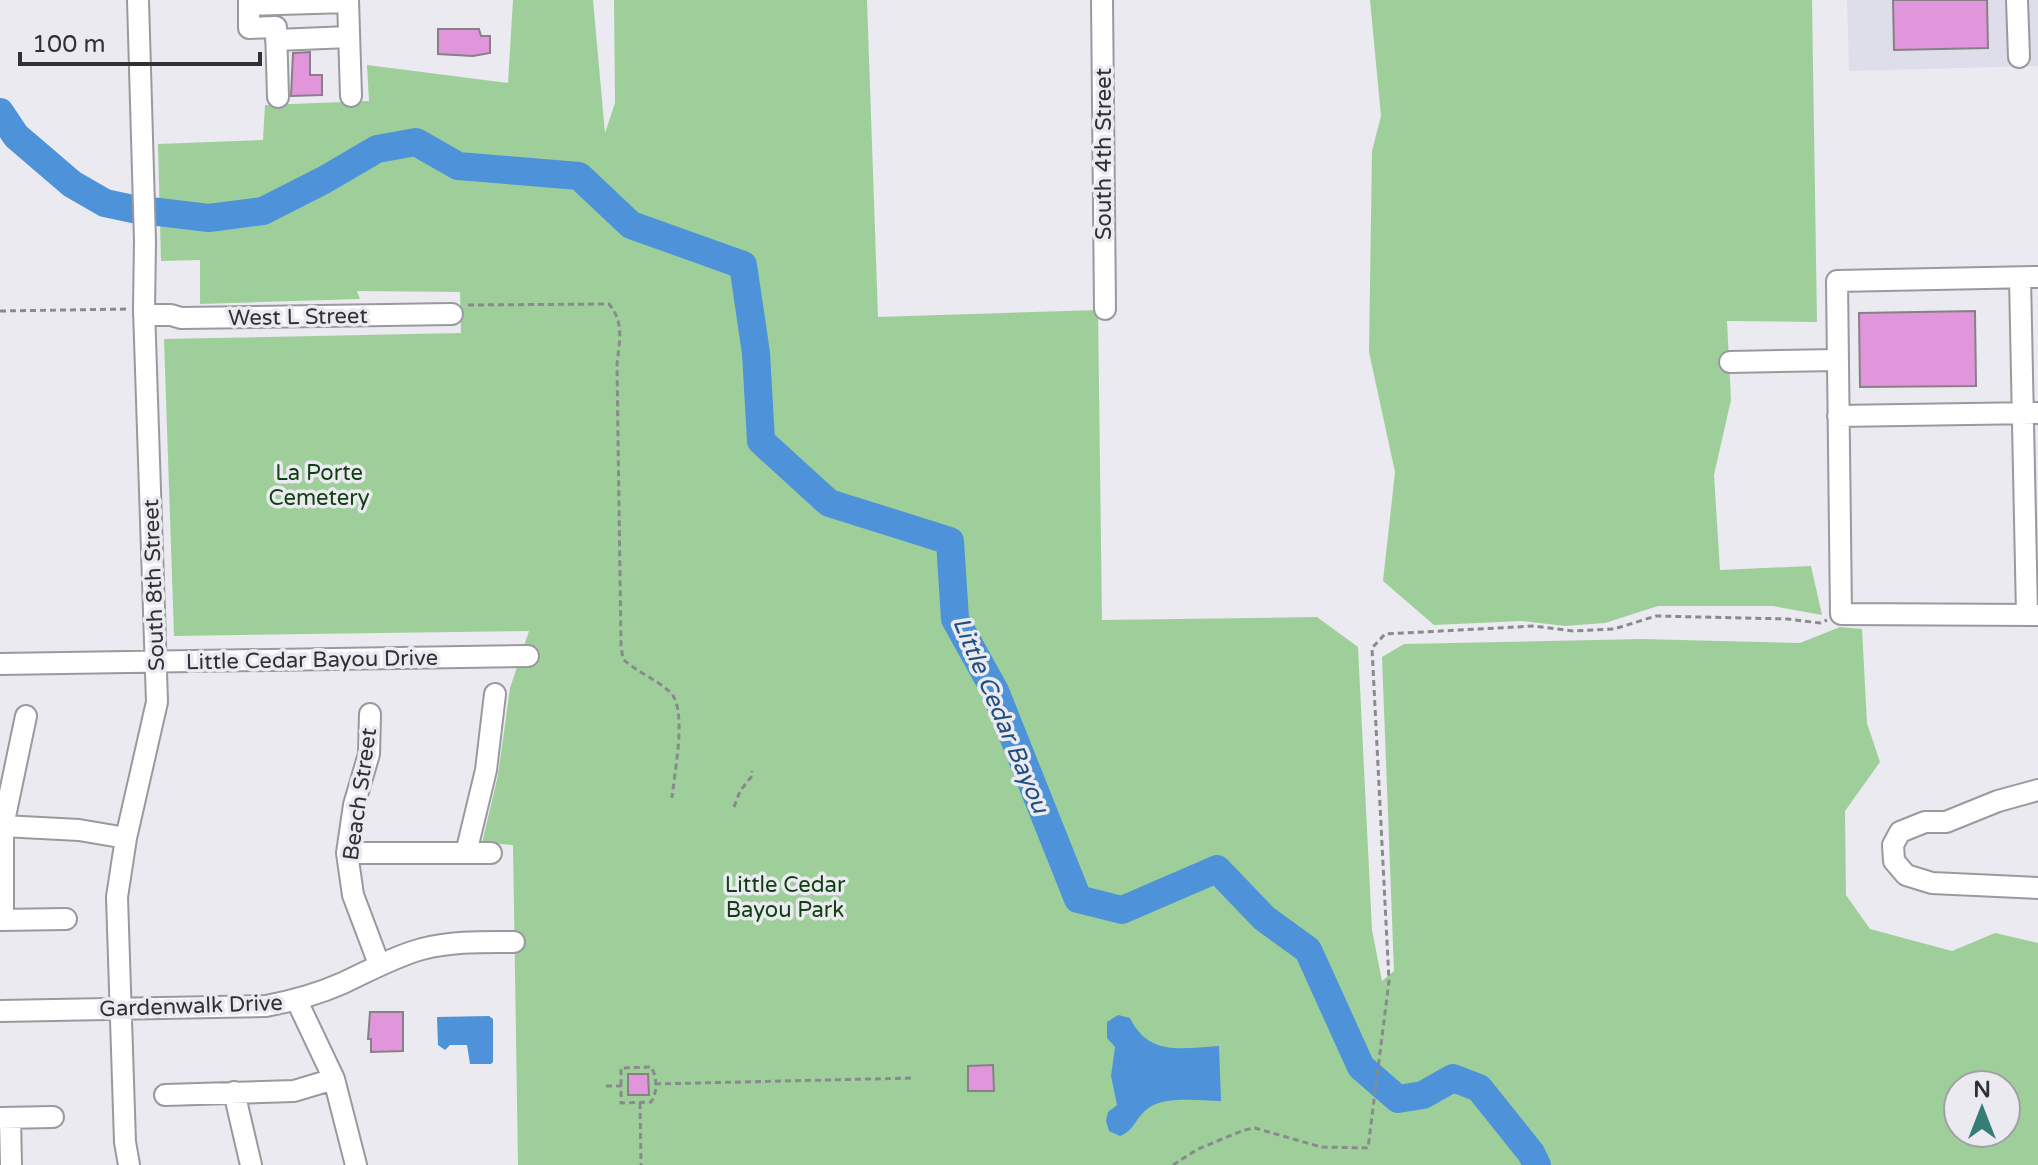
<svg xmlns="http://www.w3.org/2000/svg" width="2038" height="1165" font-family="'Varela Round',sans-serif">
	<rect width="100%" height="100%" fill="#ebeaf0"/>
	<path fill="#deddea" d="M1847,0H2038V66L1849,71Z"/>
	<path fill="#9ecf9b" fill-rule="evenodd" d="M513,0H593L605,133L615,103L614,0H867L878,317L1098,310L1102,620L1317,617L1358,647L1372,930L1382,981L1394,971L1382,657L1404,644L1642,639L1800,643L1840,627L1862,629L1867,723L1880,762L1845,811L1846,895L1870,929L1952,951L1995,933L2038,943V1165H518L513,845L482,843L498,775L510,688L529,631L174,636L164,339L461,333L460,292L357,291L360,299L200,304V260L161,261L158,144L263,140L265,105L369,101L367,65L508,83ZM1958,1085H2006V1133H1958Z
		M1370,0H1812L1817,322L1727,321L1731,400L1714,475L1720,570L1811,566L1822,615L1773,606H1658L1605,623L1565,626L1521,621L1434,625L1383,581L1395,472L1369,352L1372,151L1381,116Z"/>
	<path fill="#4e93d9" d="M1118,1015L1130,1018C1149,1057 1182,1048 1219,1046L1221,1101C1199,1101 1163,1095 1146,1110C1135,1119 1134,1131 1120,1136L1109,1131L1106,1121L1108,1112L1117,1105L1111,1076L1115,1047L1107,1038V1022Z
		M489,1016L493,1019V1062L491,1064H470L467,1045H450L445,1050L438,1045L437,1017Z"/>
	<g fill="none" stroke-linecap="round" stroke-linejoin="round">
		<path stroke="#4e93d9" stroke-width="28" d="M0,112L16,136L72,184L105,203L133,209L209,218L263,211L324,180L377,149L416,142L458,166L579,176L631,225L743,265L756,353L761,441L829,503L950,541L955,619L995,691L1078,899L1122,910L1217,869L1264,918L1308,950L1361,1067L1398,1099L1423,1095L1453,1078L1479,1088L1531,1153L1537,1165"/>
	</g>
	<path fill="#e195db" stroke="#868185" stroke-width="2" d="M1893,0H1987L1988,48L1894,50Z
		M438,29H479L481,36H490V53L473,56L438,54Z
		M310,52V75H322V95L291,96L293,53Z
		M1975,311L1976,386L1860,387L1859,313Z
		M370,1012H403V1051L371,1052V1039H368Z
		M993,1065L994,1091H968V1066Z
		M628,1074H648L649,1095H628Z"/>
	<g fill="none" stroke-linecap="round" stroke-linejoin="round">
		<defs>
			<path id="minor" d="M249,0V28L276,27L278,97
				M348,0L351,96
				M1102,0L1105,309
				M2017,0L2019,57
				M249,5L348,2
				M276,40L349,37
				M2038,277L1837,281L1841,614L2038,615
				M2020,278L2027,615
				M144,315H171L181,318L452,314
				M1730,362L1837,360
				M1838,416L2038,413
				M0,664L528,656
				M370,714L369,754L354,805L347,853L353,895L379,964
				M2038,790L1998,801L1946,822H1925L1900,832L1893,845L1894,861L1906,875L1932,883L2038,888
				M3,826L79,830L126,838
				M347,853H491
				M466,853L486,770L495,694
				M0,920L66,919
				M3,920V826L26,716
				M297,1001L334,1079L356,1165
				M0,1011L266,1006C293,1001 318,994 343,983C369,971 393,957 422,949C452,941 483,942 514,942
				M234,1092L251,1165
				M165,1095L294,1091L334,1079
				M0,1118L53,1117
				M10,1118L11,1165
				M129,1165L125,1142L117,897L126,838L157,702L144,309L145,241L138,0"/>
		</defs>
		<use href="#minor" stroke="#9a999f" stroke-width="24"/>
		<path stroke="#8a8a8e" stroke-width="3" stroke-dasharray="6 4" stroke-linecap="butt" d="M468,305L609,304C625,323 619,342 617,365L621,646L623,659C637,672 656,679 670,692C688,709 674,774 672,798
			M0,311L128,309
			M734,807L740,791L752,776V771
			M655,1084L913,1078
			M606,1086H621V1103L651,1102C658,1093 657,1076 651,1067L621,1068V1086
			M640,1103L641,1165
			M1173,1165L1198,1149L1244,1130L1255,1128L1321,1147L1368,1148L1389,981L1372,648L1385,634L1534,626L1574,631L1614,629L1656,616L1788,619L1820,623L1827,620"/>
		<use href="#minor" stroke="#fff" stroke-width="20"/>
	</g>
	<g text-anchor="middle" stroke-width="7" stroke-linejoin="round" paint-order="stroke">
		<g font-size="22" fill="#313133" stroke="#ebeaf0">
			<text transform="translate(1103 154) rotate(-90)" y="8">South 4th Street</text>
			<text transform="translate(298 316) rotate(-1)" y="8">West L Street</text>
			<text transform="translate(153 585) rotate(-92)" y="8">South 8th Street</text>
			<text transform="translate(312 659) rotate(-1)" y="8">Little Cedar Bayou Drive</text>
			<text transform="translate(359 794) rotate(-82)" y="8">Beach Street</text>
			<text transform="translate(191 1005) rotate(-2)" y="8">Gardenwalk Drive</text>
		</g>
		<g font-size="22" fill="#104211" stroke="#ebeaf0">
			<text x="319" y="480">La Porte<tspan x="319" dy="25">Cemetery</tspan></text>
			<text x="785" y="892">Little Cedar<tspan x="785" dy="25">Bayou Park</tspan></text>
		</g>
		<g font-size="24" font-style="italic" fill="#20507f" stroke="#ebeaf0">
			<text transform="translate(1001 715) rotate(67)" y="8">Little Cedar Bayou</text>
		</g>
	</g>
	<g transform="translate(1982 1109)"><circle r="38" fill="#ebeaf0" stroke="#a1a0a4" stroke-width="2"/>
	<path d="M0-6L14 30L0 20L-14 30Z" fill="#367d77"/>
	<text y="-12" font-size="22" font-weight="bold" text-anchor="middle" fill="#313133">N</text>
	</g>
	<path d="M20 52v12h240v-12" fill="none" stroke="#313133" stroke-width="4"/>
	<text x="32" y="52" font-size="24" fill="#313133" stroke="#ebeaf0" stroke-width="6" paint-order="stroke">100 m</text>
</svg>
